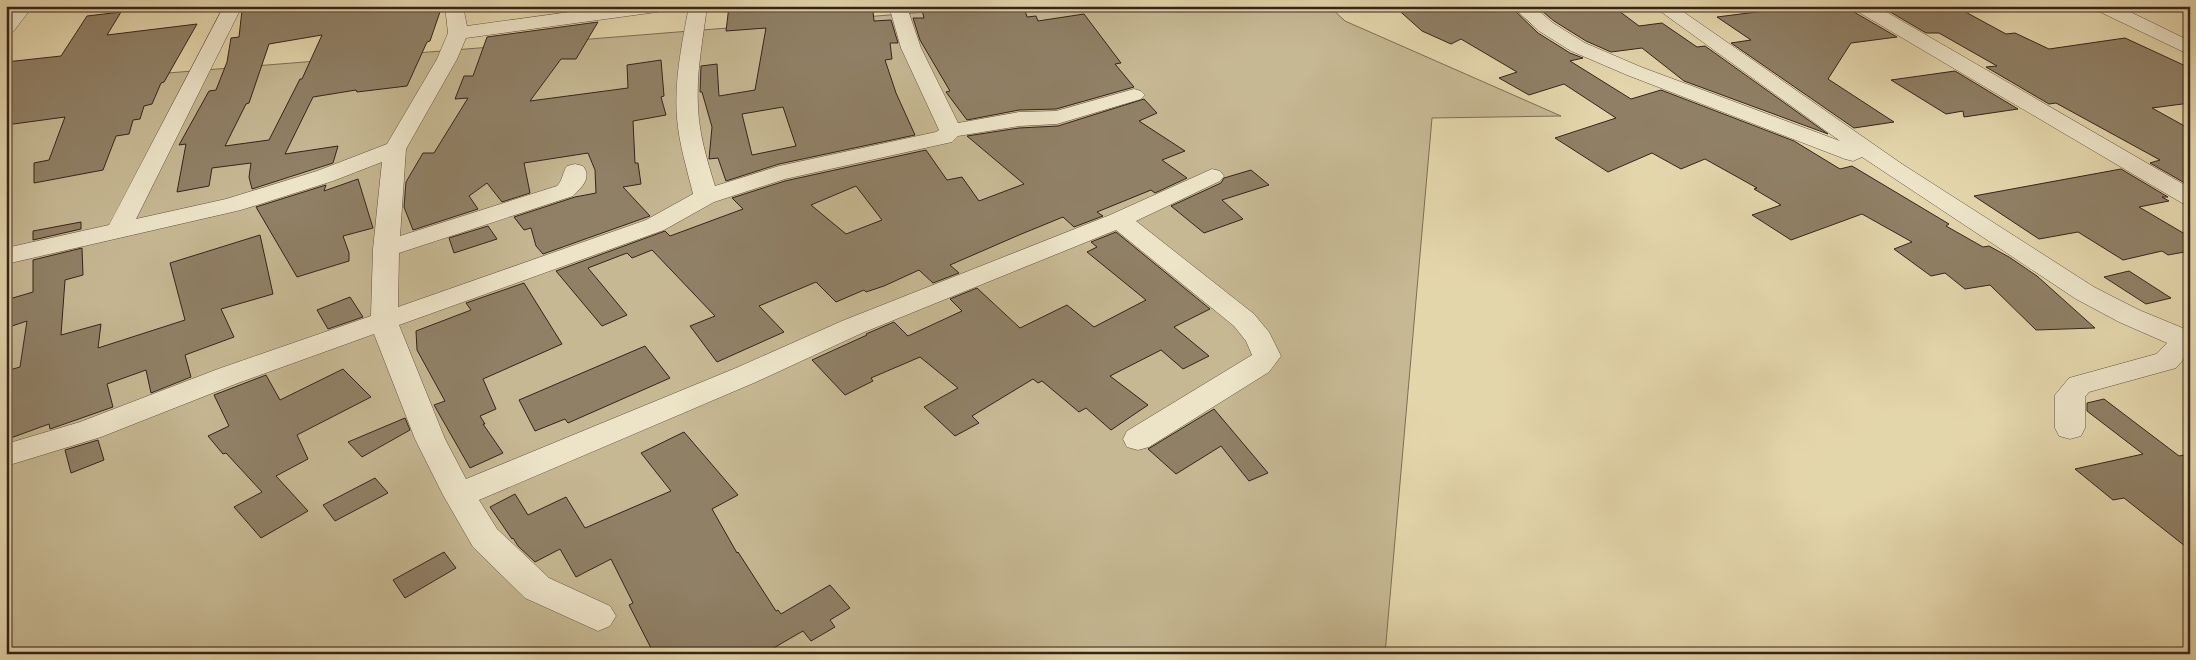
<svg xmlns="http://www.w3.org/2000/svg" width="2196" height="660" font-family="'Old Standard TT',serif">
	<rect width="100%" height="100%" fill="#e4d6ab"/>
	<filter id="stains"><feTurbulence type="fractalNoise" baseFrequency=".004" numOctaves="4"/><feColorMatrix values="0 0 0 0 .2 0 0 0 0 .09 0 0 0 0 .02 0 0 0 .5 -.17"/></filter>
	<radialGradient id="worn" r=".72"><stop offset=".6" stop-color="#630" stop-opacity="0"/><stop offset="1" stop-color="#630" stop-opacity=".3"/></radialGradient>
	<path fill="#c6b893" stroke="#7e6e57" d="M1001,6H1329L1345,21L1561,116L1432,118L1385,654H6V86Z"/>
	<path fill="#908066" stroke="#36231b" fill-rule="evenodd" d="M262,6H442L430,41L427,42L407,86L357,92L356,90L313,97L285,154L338,146L333,163L252,189L249,177L251,163L212,168L209,186L177,192L186,144L179,145L209,91L216,90L227,62L231,38L239,37L242,10ZM322,35L302,79H300L269,140L225,146L246,104L249,103L269,44Z
		M729,6H869V12L873,11L874,21L891,20L898,43H890L892,59L885,60L896,93L915,135L779,164L726,181L718,158L709,159L712,127L702,92H700L701,66L717,64L719,96L755,90L766,28L726,31ZM783,107L796,146L752,155L742,114Z
		M921,6H995V9L1024,7L1027,17L1036,16L1038,21L1084,14L1121,63L1115,64L1134,87L1056,109L1019,110L967,120L946,92L950,91L920,40L913,18H924Z
		M1394,6H1474V12L1510,6L1538,33L1570,53L1583,58L1570,61L1631,99L1661,90L1794,141L1840,169L1852,166L1949,224L1946,226L1983,247L1989,246L2009,257L2037,276L2095,328L2036,330L1990,285L1965,289L1945,273L1931,276L1894,249L1912,242L1862,214L1791,240L1752,215L1781,205L1754,189L1757,188L1705,159L1681,169L1652,153L1608,172L1555,138L1616,118L1564,84L1529,95L1499,78L1517,72L1461,39L1451,44L1422,31Z
		M1536,6H1609L1615,8L1639,26L1662,23L1697,47L1705,46L1828,134L1684,81L1642,48L1611,52L1586,41L1554,21Z
		M1804,6H1851L1854,12L1897,37L1851,43L1828,79L1894,122L1854,128L1731,43L1751,40L1717,17Z
		M1880,6H1927L1938,12L1960,9L2006,34L2015,33L2049,49L2125,38L2190,68V103L2152,108L2190,129V186L2150,163L2160,160L2056,103L2049,104L1986,67L1997,66L1939,33H1926Z
		M121,12L107,35L197,24L164,82L161,83L152,104L144,106L140,119L133,120L129,134L116,136L103,170L34,183V163L49,160L65,117L6,125V62L61,56L87,16Z
		M598,22L576,59H561L530,101L628,88L627,65L661,60L664,96L661,97L666,115L633,121L635,163H638L641,184L623,187L650,216L543,254L536,246L531,228L524,230L514,217L575,197L596,193L595,170L588,153L524,163L530,193L502,202L487,183L469,196L478,209L413,230L404,207L406,182L423,153H434L468,98L455,99L464,76H473L487,37Z
		M1955,71L2018,109L1964,117L1963,111L1946,114L1891,80Z
		M1144,99L1157,113L1139,121L1185,151L1162,160L1187,178L1155,193L1151,190L1097,212L1103,216L1074,227L1063,217L1019,235L950,265L959,273L933,283L919,270L884,286L866,292L864,290L836,302L816,282L759,306L784,332L717,362L690,326L715,316L652,250L632,258L627,253L588,268L627,315L602,326L556,271L665,231L670,236L743,209L732,198L785,181L926,150L947,180L962,177L979,201L1024,184L967,136L1019,128L1058,126ZM856,186L882,220L846,234L811,205Z
		M2121,169L2168,197H2162L2169,201L2139,207L2190,237V251L2168,255L2162,251L2123,260L2078,232L2039,239L1974,196Z
		M1251,170L1269,185L1222,200L1243,219L1204,233L1171,206L1221,183L1224,178Z
		M358,179L373,228L343,236L349,253V261L297,277L256,207L326,185L324,191Z
		M81,222V229L33,240V231Z
		M488,226L497,239L454,253L449,238Z
		M1116,232L1210,309L1174,327L1209,356L1183,369L1161,350L1110,376L1148,405L1111,430L1086,408L1079,412L1042,381L1038,383L1033,379L972,416L979,423L955,436L924,407L958,388L920,357L871,378L873,381L845,395L812,360L867,335L866,334L894,322L908,336L962,311L950,299L977,288L1020,328L1067,305L1094,327L1146,300L1087,252L1097,247L1091,242Z
		M260,235L273,294L221,309L234,337L185,355L191,377L151,393L146,370L107,384L113,407L50,429L49,424L8,439L6,426V371L20,367L27,321L6,328V300L33,292V260L82,248L83,275L65,280L61,335L101,324L98,348L185,320L170,263Z
		M2129,271L2171,298L2146,304L2104,277Z
		M524,283L562,344L483,379L496,409L480,416L485,424H483L503,453L470,468L434,405L445,401L417,350L416,331L471,310L466,303Z
		M350,297L363,317L328,329L317,310Z
		M645,346L670,378L568,423L565,419L535,431L519,400Z
		M343,369L371,397L297,435L308,459L276,476L308,511L261,538L234,507L262,492L226,453L223,454L208,436L229,426L214,395L266,375L280,400Z
		M2104,399L2179,456L2190,454V550L2124,498L2113,500L2075,469L2143,454L2087,411V403Z
		M1214,409L1268,473L1249,481L1221,446L1176,474L1148,449Z
		M405,418L410,430L362,457L348,442Z
		M684,432L738,495L712,509L737,553L738,552L776,611L778,610L781,614L830,585L850,608L830,620L835,627L811,641L803,631L763,654H654L629,605L633,603L611,559L576,577L560,549L535,562L518,546L513,538L512,539L490,507L515,494L528,515L566,497L585,528L671,491L641,453Z
		M98,440L104,460L71,473L65,450Z
		M375,478L388,493L335,521L323,505Z
		M444,552L456,568L405,598L393,580Z"/>
	<g fill="none" stroke-linecap="round" stroke-linejoin="round">
		<defs>
			<path id="minor" d="M14,6H33L13,32L6,34V15Z
				M224,6H242L136,219L226,199L317,171L387,144L437,59L448,33L445,6H463L467,26L613,6H666L664,10L657,12L466,38L457,59L406,149L400,236L557,186C563,180 562,173 567,166L575,164L583,166C592,178 582,187 573,196L399,253L398,307L646,220L693,194C687,169 679,144 677,118C674,81 682,43 689,6H707C703,39 696,73 698,107C699,134 707,160 715,186L779,166L936,132L939,130L901,48L891,13L886,6H905L909,13L921,48L958,123L1019,112L1056,111L1134,89L1141,91L1145,95L1141,99L1057,124L1019,126L958,136L952,142L785,179L714,202L664,230L399,325L445,439L466,479L736,368L842,321L1110,215L1212,169L1220,171L1224,176L1220,181L1136,221L1254,314L1269,332L1281,356L1269,372L1149,447L1138,450L1127,447L1123,439L1127,431L1252,355L1246,341L1234,326L1116,230L862,333L756,382L479,500L497,529L549,578L610,606L616,616L610,626L598,631L525,598L473,547L443,495L415,439L374,334L238,383L101,437L6,466V444L80,422L218,369L371,316L373,249L382,162L333,181L241,210L6,264V248L109,225Z
				M1512,6H1533L1553,23L1585,43L1641,67L1840,141L1653,6H1675L1902,164L2094,287L2139,310L2190,331V352L2176,368L2089,392L2085,397V428L2081,436L2070,439L2059,436L2055,428V395L2069,378L2156,354L2167,343L2119,322L2076,299L1862,157L1853,161L1845,159L1627,75L1571,51L1539,31Z
				M1853,6H1876L2190,188V205L2182,203L1855,10Z
				M2094,6H2118L2190,41V55L2096,10Z"/>
		</defs>
		<use href="#minor" stroke="#62503f" stroke-width="1"/>
		<use href="#minor" fill="#ede4c8" fill-rule="evenodd"/>
	</g>
	<rect width="2196" height="660" fill="none" stroke="#e4d6ab" stroke-width="25"/>
	<rect x="8" y="8" width="2181" height="645" fill="none" stroke="#36231b" stroke-width="2.5"/>
	<rect x="12" y="12" width="2171" height="635" fill="none" stroke="#36231b"/>
	<rect width="100%" height="100%" filter="url(#stains)"/>
	<rect width="100%" height="100%" fill="url(#worn)"/>
</svg>
